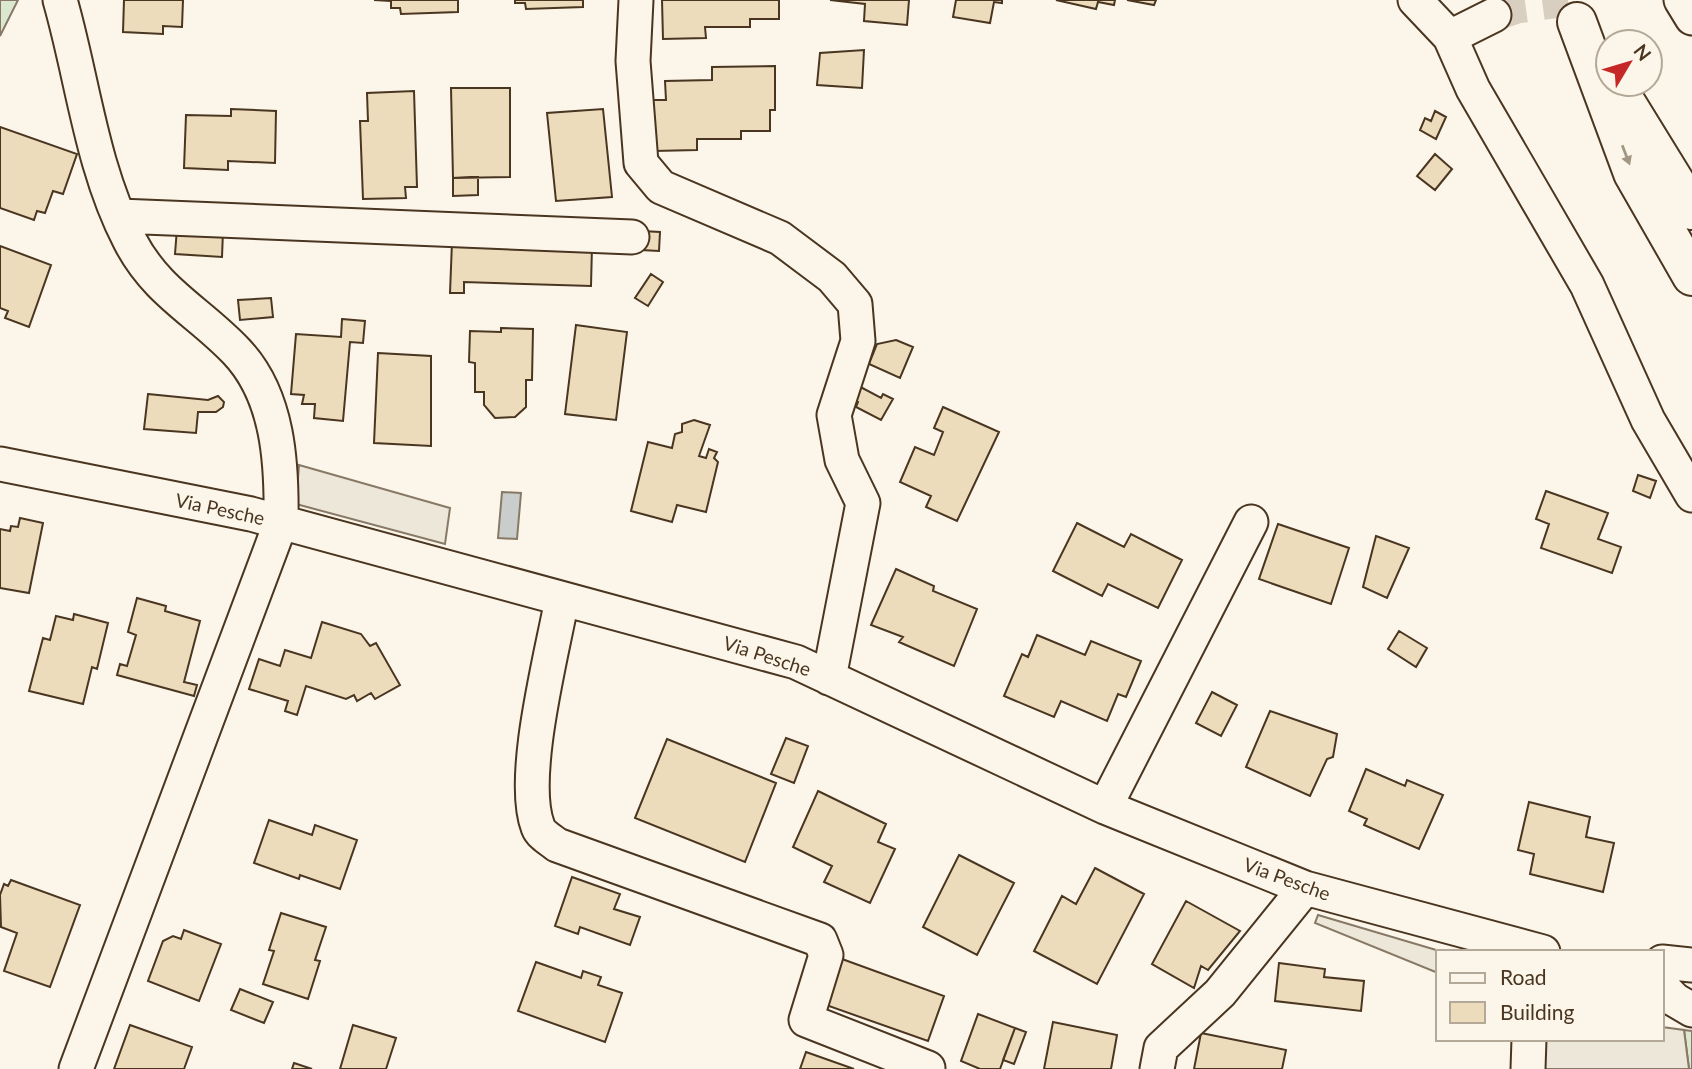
<svg xmlns="http://www.w3.org/2000/svg" width="1692" height="1069" font-family="Lato,sans-serif">
	<rect width="100%" height="100%" fill="#fbf6e9"/>
	<path fill="#dce7d0" stroke="#887966" stroke-width="2" d="M0,0H18L0,36Z
		M1684,1030L1692,1031V1069H1689Z"/>
	<path fill="#ede7d9" stroke="#887966" stroke-width="2" d="M299,465L450,508L445,544L296,504Z
		M1318,915L1443,952H1438V973L1315,923Z
		M1662,1027L1684,1030L1689,1069H1538L1539,1039H1662Z"/>
	<path fill="#c9cecd" stroke="#887966" stroke-width="2" d="M502,492L521,493L517,539L498,538Z"/>
	<path fill="#ecdcbc" stroke="#4a3520" stroke-width="2" d="M124,0H183L182,27L163,26V34L123,32Z
		M374,0H458V12L401,14L400,8H391V1Z
		M515,0H583V7L526,9L525,3H515Z
		M662,0H779V19H750V27H705L706,38L663,39Z
		M830,0H909L907,25L864,21L865,4Z
		M956,0H1002V3L994,2L990,23L953,17Z
		M1056,0H1115L1114,5L1098,2L1096,9Z
		M1127,0H1156L1154,5Z
		M864,50L862,88L817,85L820,53Z
		M775,66V110H770V131H741V139H697V150L654,151L653,100H666L665,81L712,80V67Z
		M451,88H510V177L453,178Z
		M414,91L417,187H405L406,198L363,199L360,121H368L367,93Z
		M231,109L276,111L275,163L228,161V170L184,168L186,115L231,116Z
		M603,109L612,197L556,201L547,113Z
		M1435,111L1446,117L1436,139L1420,130L1425,118L1431,121Z
		M0,127L77,154L63,194L53,191L45,213L37,211L34,220L0,208Z
		M1435,154L1452,169L1435,190L1417,176Z
		M478,177V195L453,196V178Z
		M177,228L223,231L222,257L175,254Z
		M642,231L660,232L659,251L641,250Z
		M452,242L592,246L591,286L464,282V293H450Z
		M0,246L51,265L29,327L5,318L8,311L0,308Z
		M651,274L663,282L648,306L635,298Z
		M271,298L273,317L240,320L238,300Z
		M342,319L365,321L363,343L350,342L343,421L314,418L315,404H302L304,395L291,394L296,334L341,337Z
		M576,325L627,332L616,420L565,414Z
		M501,328L533,329L532,380H526V407L515,417L495,418L484,405V392H475V363L469,362L470,331L501,332Z
		M896,340L913,347L900,378L869,364L877,344Z
		M378,353L431,356V446L374,443Z
		M853,383L881,398L883,394L893,399L881,420L856,407L858,402L846,396Z
		M148,394L208,400L218,396L224,402L223,407L216,412H198L196,433L144,429Z
		M943,407L999,432L957,521L926,507L931,496L900,482L915,447L934,455L943,432L934,428Z
		M694,420L710,425L699,456L706,458L709,449L717,452L714,458L718,462L706,512L677,505L672,522L631,511L648,442L672,448L675,434L682,432V424Z
		M1638,475L1656,481L1650,498L1633,491Z
		M1546,491L1608,513L1598,539L1621,547L1612,573L1541,548L1549,524L1536,519Z
		M20,518L43,523L29,593L0,588V529L10,531L11,526L18,527Z
		M1077,523L1124,547L1131,534L1182,560L1158,608L1108,584L1102,596L1053,571Z
		M1278,524L1349,548L1331,604L1259,579Z
		M1376,536L1409,548L1387,598L1363,587Z
		M896,569L934,586L933,591L977,609L954,666L899,642L903,637L871,625Z
		M137,598L166,606L165,611L200,621L184,682L197,685L194,696L117,675L120,664L127,666L136,635L128,632Z
		M74,614L108,623L97,669L92,667L83,704L29,691L43,638L50,640L56,616L73,620Z
		M322,622L361,634L370,646L376,643L400,685L375,699L371,693L357,701L354,695L346,699L306,686L297,715L285,711L288,701L249,689L259,659L280,666L285,650L311,658Z
		M1399,631L1427,648L1416,667L1388,649Z
		M1037,635L1085,655L1091,641L1141,661L1126,697L1118,694L1107,721L1061,701L1054,717L1004,696L1022,654L1028,657Z
		M1212,692L1237,705L1221,736L1196,723Z
		M1270,711L1337,734L1333,757L1327,759L1310,796L1246,767Z
		M786,738L808,746L794,783L771,774Z
		M667,739L776,783L745,862L635,818Z
		M1366,769L1405,786L1407,780L1443,795L1419,849L1364,825L1367,819L1349,811Z
		M818,791L886,824L878,842L895,849L870,903L824,882L832,866L793,847Z
		M1529,802L1590,817L1586,837L1614,843L1603,892L1530,874L1534,854L1518,850Z
		M269,820L312,835L315,825L357,840L340,889L300,875L299,879L254,863Z
		M959,855L1014,883L977,955L923,927Z
		M1095,868L1144,894L1097,984L1034,951L1062,896L1076,904Z
		M572,877L620,894L614,909L640,917L630,945L580,927L578,934L555,926Z
		M11,880L80,905L50,987L4,971L17,933L1,927L0,895L4,884L8,886Z
		M1186,901L1240,931L1208,970L1201,966L1194,988L1152,964Z
		M281,913L326,927L315,960L320,961L308,999L263,984L274,951L269,950Z
		M184,930L221,944L199,1001L148,981L163,941L173,936L181,939Z
		M842,959L944,996L928,1041L826,1005Z
		M536,962L581,978L583,971L601,977L598,985L622,993L605,1042L518,1011Z
		M1279,963L1325,969L1324,977L1364,981L1361,1011L1275,1001Z
		M240,989L273,1002L264,1023L231,1010Z
		M978,1014L1015,1028L1000,1069H980L961,1061Z
		M1053,1022L1117,1035L1111,1069H1044Z
		M130,1025L192,1047L184,1069H114Z
		M353,1025L396,1038L386,1069H340Z
		M1015,1028L1026,1032L1014,1064L1003,1060Z
		M1201,1033L1286,1050L1282,1069H1194Z
		M806,1052L854,1069H800Z
		M294,1063L312,1069H292Z"/>
	<g fill="none" stroke-linecap="round" stroke-linejoin="round">
		<path stroke="#d8cfc1" stroke-width="33" stroke-dasharray="33 17" stroke-linecap="butt" d="M1494,15L1517,7L1568,0"/>
		<defs>
			<path id="minor" d="M60,0C83,80 91,166 130,241C157,293 198,311 236,351C279,396 282,464 281,522L76,1069
				M636,0L633,61L641,163L661,187L780,238L832,277L855,304L858,341L834,415L842,460L863,503L829,678
				M1415,0L1450,37L1473,89L1587,285L1648,420L1692,495
				M1681,0L1692,18
				M1450,37L1494,15
				M119,216L632,237
				M0,464L251,514L796,662L1105,807L1305,888L1543,952
				M562,599C552,654 519,778 538,827C541,835 551,840 557,845L820,940L826,955L806,1020L928,1068
				M1105,807L1251,522
				M1662,962L1692,965
				M1662,987L1675,1000L1692,1010
				M1157,1069L1161,1048L1220,993L1305,888
				M1528,1069L1529,1039"/>
			<path id="highway" d="M1577,22L1633,173L1692,276
				M1623,98L1692,210"/>
		</defs>
		<use href="#minor" stroke="#4a3520" stroke-width="37"/>
		<use href="#highway" stroke="#4a3520" stroke-width="42"/>
		<use href="#minor" stroke="#fbf6e9" stroke-width="33"/>
		<use href="#highway" stroke="#fbf6e9" stroke-width="38"/>
	</g>
	<defs><path id="oneway-solid" d="M-6-.8H1V-3.2L6.5 0L1 3.2V.8H-6Z" transform="scale(1.75)"/></defs>
	<use fill="#a29684" href="#oneway-solid" transform="translate(1626 155) rotate(69)"/>
	<g text-anchor="middle" stroke-width="5" stroke-linejoin="round" paint-order="stroke">
		<g font-size="19" fill="#4a3520" stroke="#fbf6e9">
			<text transform="translate(220 509) rotate(12)" y="7">Via Pesche</text>
			<text transform="translate(767 656) rotate(18)" y="7">Via Pesche</text>
			<text transform="translate(1287 879) rotate(20)" y="7">Via Pesche</text>
		</g>
	</g>
	<rect x="1436" y="950" width="228" height="91" fill="#fbf6e9" stroke="#b4a999" stroke-width="2"/>
	<rect x="1450" y="973" width="35" height="10" fill="#fbf6e9" stroke="#b4a999" stroke-width="2"/>
	<text x="1500" y="985" font-size="21" fill="#4a3520">Road</text>
	<rect x="1450" y="1002" width="35" height="21" fill="#ecdcbc" stroke="#b4a999" stroke-width="2"/>
	<text x="1500" y="1020" font-size="21" fill="#4a3520">Building</text>
	<g transform="translate(1629 63) rotate(52)"><circle r="33" fill="#fbf6e9" stroke="#b4a999" stroke-width="2"/>
	<path d="M0-5L12 26L0 18L-12 26Z" fill="#c62828"/>
	<text y="-10" font-size="19" font-weight="bold" text-anchor="middle" fill="#4a3520">N</text>
	</g>
</svg>
